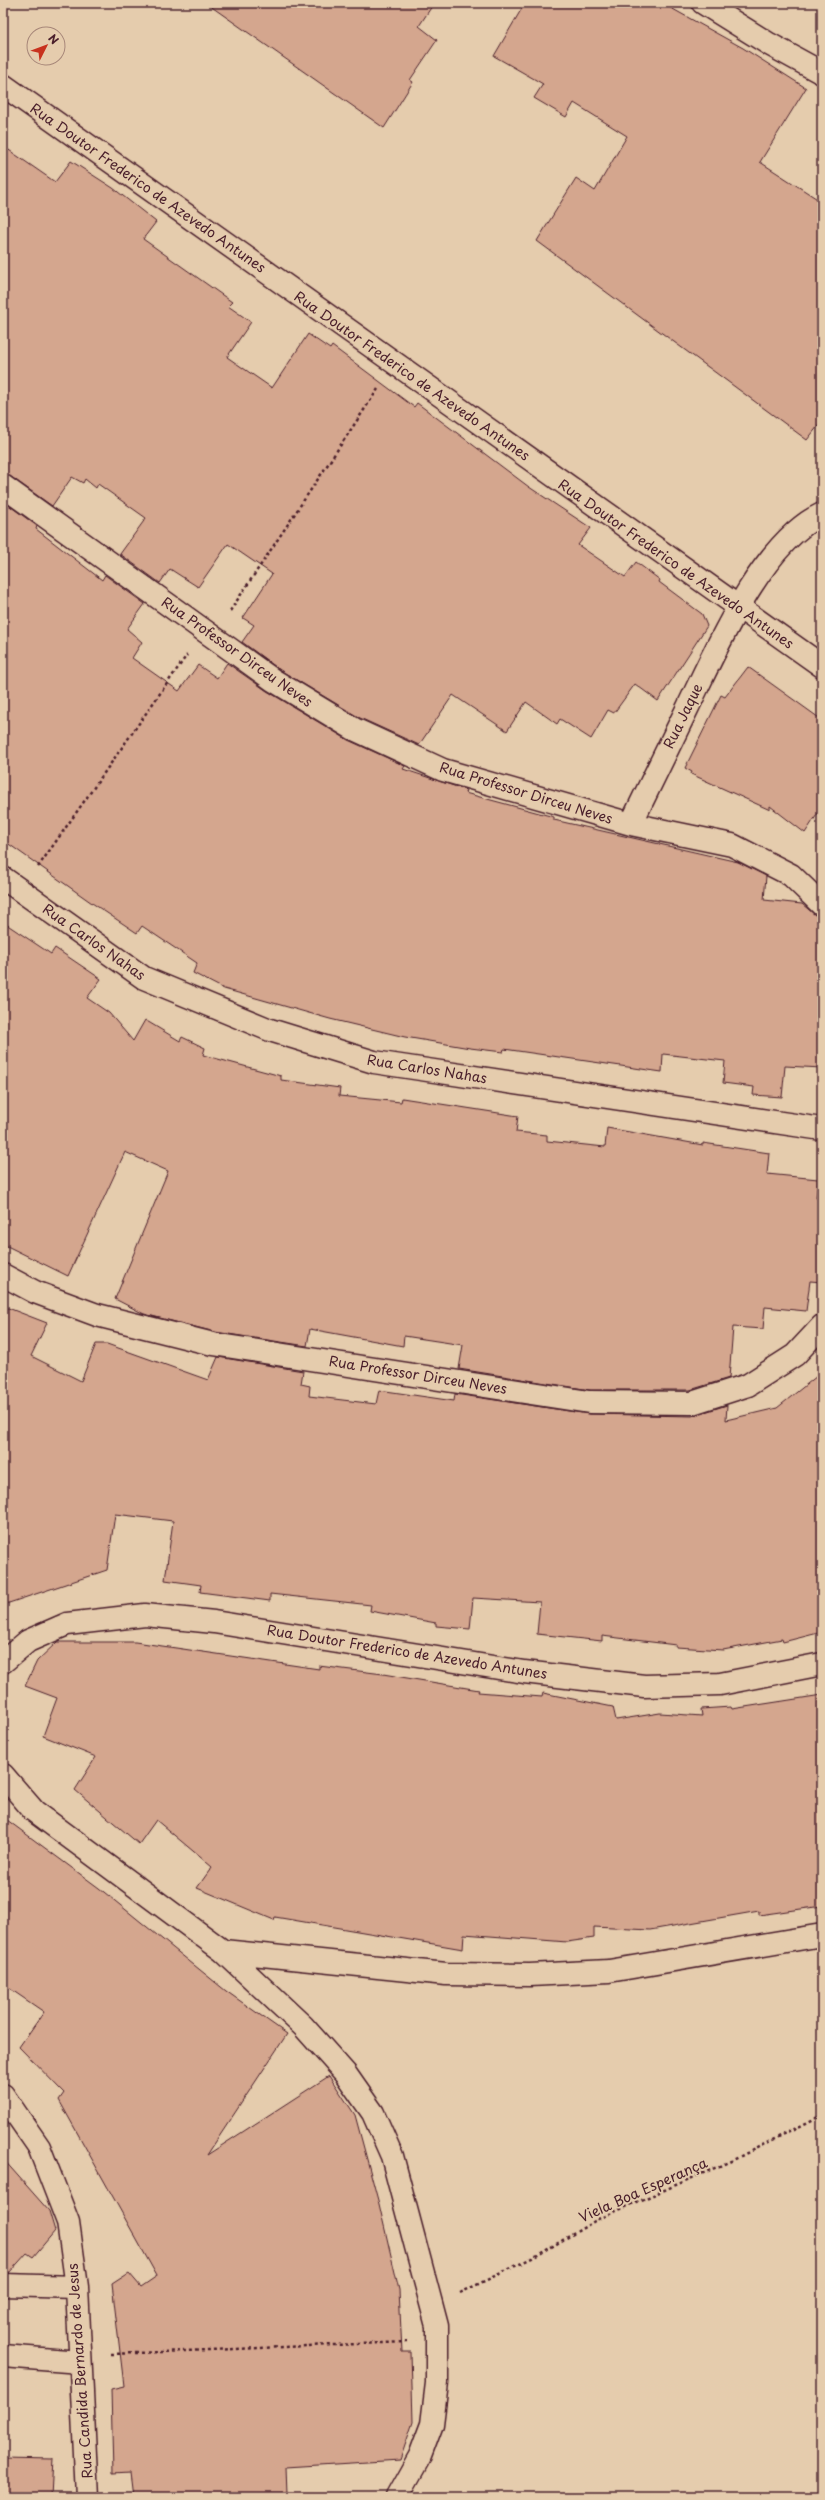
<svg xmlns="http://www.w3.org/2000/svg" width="825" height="2500" font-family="'Playpen Sans',sans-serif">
	<rect width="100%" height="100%" fill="#e5ccad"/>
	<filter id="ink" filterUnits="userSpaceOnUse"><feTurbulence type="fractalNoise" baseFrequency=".025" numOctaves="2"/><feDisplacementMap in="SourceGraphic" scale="8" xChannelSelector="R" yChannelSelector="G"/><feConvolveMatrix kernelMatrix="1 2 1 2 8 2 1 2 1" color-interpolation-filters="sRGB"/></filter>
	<g filter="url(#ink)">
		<path fill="#d4a68e" stroke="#4a1f2b" d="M206,3H434L419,26L437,40L410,80L413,82L384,128Z
			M525,3H662L743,48L806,88L760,162L822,202V421L807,440L537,241L576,178L595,191L627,136L574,103L566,117L534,98L543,84L494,56Z
			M3,146L55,182L71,161L113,188L156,222L143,239L232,302L228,306L251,322L227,357L272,388L308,334L330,349L332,346L414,407L417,403L529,487L591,528L578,545L625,577L636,562L660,580L659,582L702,614L707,626L658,701L635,684L614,713L608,710L591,739L560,719L557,724L526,702L507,731L453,695L419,745L360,718L280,670L242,642L254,625L243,618L272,574L228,544L198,587L170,569L160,583L120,554L146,518L98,484L96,488L85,479L83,483L72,477L52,506L10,476L3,474Z
			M3,501L37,526L36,529L102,580L105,575L145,604L127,629L142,642L132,658L179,691L198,665L217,678L227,663L267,691L348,740L405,766L403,769L466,790L465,793L554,817V820L738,862L766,876L764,900L802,904L814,914L822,917V1068L785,1066L782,1097L753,1095L754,1087L723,1083L725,1061L663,1054L662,1072L504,1049L503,1052L470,1048L405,1037L330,1019L224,989L193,973L197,963L142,926L137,933L92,903L3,840Z
			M748,667L822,720V807L805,833L770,806V810L691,774L692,772L685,768L721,695L725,697Z
			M3,922L51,954L55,948L101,979L87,998L109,1013L133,1041L145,1020L180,1041L182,1037L205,1048L203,1055L281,1076V1080L340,1088L339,1096L401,1102L402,1098L518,1116L516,1132L547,1135V1141L605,1147L607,1128L703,1145V1143L769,1153L767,1174L818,1179L816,1198L822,1199V1282L810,1281L806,1311L765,1307L763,1329L733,1327L729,1378L690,1390H590L459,1369L463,1345L404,1336L403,1346L310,1329L307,1346L215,1332L144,1314L115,1299L168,1171L125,1152L68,1276L3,1244Z
			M3,1306L47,1323L31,1356L81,1381L96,1344H107L208,1380L218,1357L303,1371L301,1384L310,1386L309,1396L376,1404L379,1390L454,1401L455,1394L589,1414L692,1416L727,1405L726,1420L777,1408L822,1372V1632L783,1642L782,1639L723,1650L676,1647V1645L602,1636V1641L537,1634L540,1602L473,1598L470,1629L436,1626V1623L370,1611L371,1605L270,1594V1601L200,1592L201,1585L165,1580L173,1521L115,1514L107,1570L3,1605Z
			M57,1642H135L319,1669V1666L383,1674L479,1690L478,1692L542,1697L543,1693L613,1707L616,1720L660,1713L702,1716L701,1709L731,1707L732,1709L822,1695V1906L759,1915V1911L650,1930L594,1927V1938L567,1942L464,1934L463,1949L275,1917L274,1920L197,1888L212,1867L156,1820L139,1844L75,1790L96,1757L43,1736L57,1698L25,1686L37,1661Z
			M3,1817L99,1888L226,1991L287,2034L207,2155L329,2076L355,2115L379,2204L399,2290L402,2352H411L413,2422L400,2460L286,2467L287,2493H268V2497H133L130,2473L113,2474L111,2389L124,2386L112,2284L129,2273L141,2287L157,2276L59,2100L64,2093L19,2047L44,2012L3,1984Z
			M3,2159L49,2211L55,2231L33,2257L27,2253L9,2273H3Z
			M3,2458L53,2459L51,2497H3Z"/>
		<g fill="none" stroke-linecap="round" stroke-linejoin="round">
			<defs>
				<path id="minor" d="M703,3L769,44L822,73
					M3,85L822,666
					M3,486L273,680L354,729L443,770L631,824L732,845L791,875L822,905
					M631,824C650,785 669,746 688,707C716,649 762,542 822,514
					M3,878L144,978L270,1030L374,1062L822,1129
					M3,1275L35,1292L97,1315L213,1344L589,1402L692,1403L748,1385L795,1355L822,1326
					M3,1662L28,1641L67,1624L145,1615L214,1622L524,1672L644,1686L720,1684L822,1664
					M3,1775L34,1811L223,1951L303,2026L345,2073L373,2113L392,2156L437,2326V2383L432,2424L420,2456L397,2497
					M223,1951L446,1974L530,1975L609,1971L822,1935
					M3,2095L39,2147L68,2222L77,2287L87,2497
					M3,2285L77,2287
					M3,2356L80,2362"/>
			</defs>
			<use href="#minor" stroke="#4a1f2b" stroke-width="25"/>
			<path stroke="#4a1f2b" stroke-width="2.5" stroke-dasharray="3 3" stroke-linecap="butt" d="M230,611L378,389
				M38,867L187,655
				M460,2293L538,2255L598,2219L731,2161L822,2115
				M111,2354L407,2342
				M822,2440L820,2441L822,2452"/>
			<use href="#minor" stroke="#e5ccad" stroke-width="22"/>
		</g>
	</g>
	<g text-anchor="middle" stroke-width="3.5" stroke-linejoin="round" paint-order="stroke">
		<g font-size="14" fill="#4a1f2b" stroke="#e5ccad">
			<text transform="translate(148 188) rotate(35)" y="5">Rua Doutor Frederico de Azevedo Antunes</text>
			<text transform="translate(412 376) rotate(35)" y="5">Rua Doutor Frederico de Azevedo Antunes</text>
			<text transform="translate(676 564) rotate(35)" y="5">Rua Doutor Frederico de Azevedo Antunes</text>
			<text transform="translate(237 652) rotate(35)" y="5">Rua Professor Dirceu Neves</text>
			<text transform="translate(683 716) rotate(-64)" y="5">Rua Jaque</text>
			<text transform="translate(526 793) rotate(17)" y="5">Rua Professor Dirceu Neves</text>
			<text transform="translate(94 942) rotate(35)" y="5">Rua Carlos Nahas</text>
			<text transform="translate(427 1069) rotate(9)" y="5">Rua Carlos Nahas</text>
			<text transform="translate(418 1375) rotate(9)" y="5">Rua Professor Dirceu Neves</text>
			<text transform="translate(407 1652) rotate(9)" y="5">Rua Doutor Frederico de Azevedo Antunes</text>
			<text transform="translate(643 2190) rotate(-24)" y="5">Viela Boa Esperança</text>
			<text transform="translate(80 2371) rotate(-94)" y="5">Rua Candida Bernardo de Jesus</text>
		</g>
	</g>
	<rect width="825" height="2500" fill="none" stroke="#e5ccad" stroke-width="16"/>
	<rect x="8" y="8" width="809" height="2484" fill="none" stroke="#4a1f2b" stroke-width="1.5" filter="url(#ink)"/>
	<g transform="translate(46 46) rotate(48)"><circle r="19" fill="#e5ccad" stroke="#a78779"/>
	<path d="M0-3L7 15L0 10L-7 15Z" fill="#c8321e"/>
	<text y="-6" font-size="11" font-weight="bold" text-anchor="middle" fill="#4a1f2b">N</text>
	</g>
</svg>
